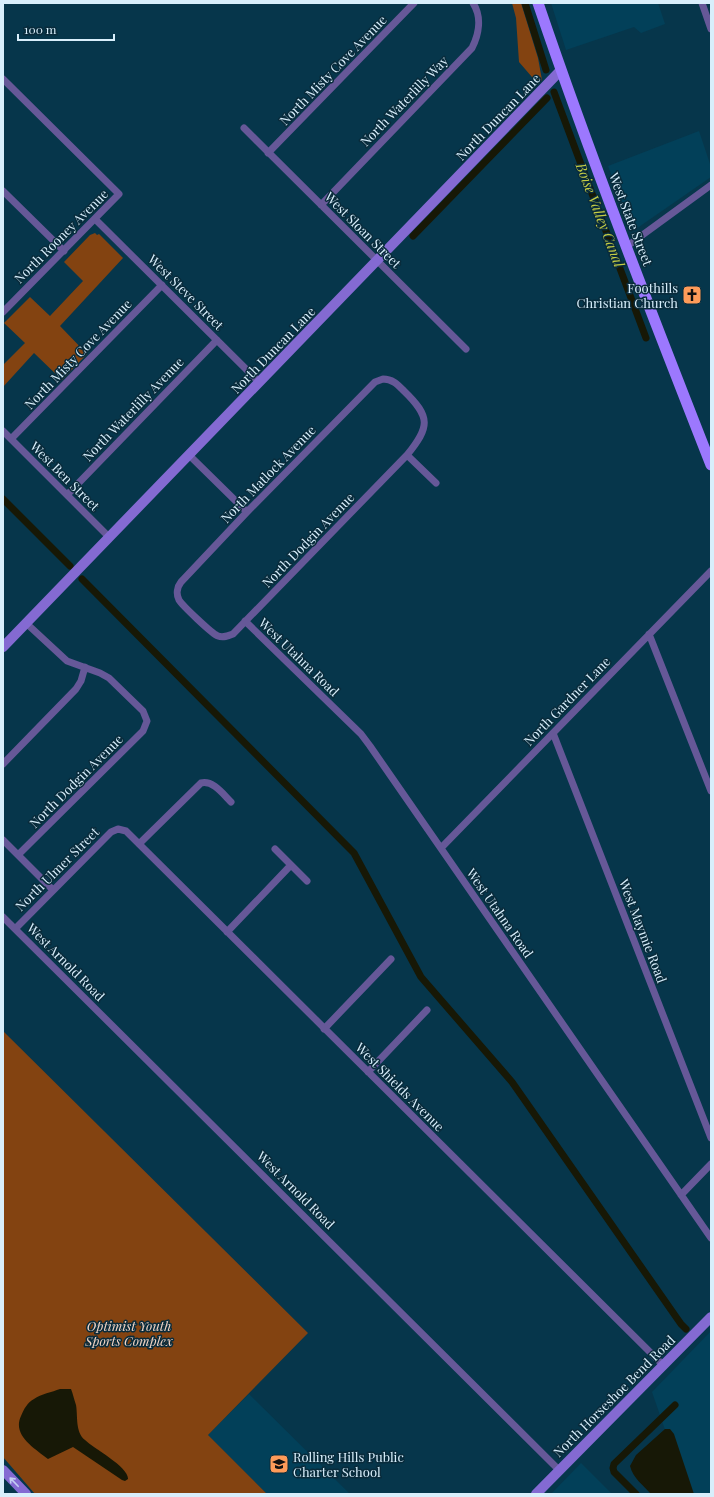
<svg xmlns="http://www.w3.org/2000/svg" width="714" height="1497" font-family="'Playfair Display',serif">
	<rect width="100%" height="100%" fill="#06364b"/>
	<path fill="#024059" d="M551,3H658L665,24L641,33L634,27L566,50Z
		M699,131L711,167V177L633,231L608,166Z
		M711,1331V1494H687L652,1392Z
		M249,1394L350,1494H267L208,1435Z
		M581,1463L612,1494H551Z"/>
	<path fill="#834311" d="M512,3H521L538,58L542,80L538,84L519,62L516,18Z
		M95,233L97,235L99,234L123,258L60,326L87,354L62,380L34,353L3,387V365L25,343L4,323L30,297L50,316L83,281L64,262L90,235Z
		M3,1031L308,1333L208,1435L267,1494H35L3,1457Z"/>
	<path fill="#171806" d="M60,1389H71C73,1394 74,1399 76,1405C78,1416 75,1432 85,1440C93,1448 129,1467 128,1479L125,1481L122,1480L73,1447L48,1459C34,1448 12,1435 21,1416C24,1409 27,1403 34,1399C41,1394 52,1392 60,1389Z
		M665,1429H670L674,1434L694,1494H651C643,1485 633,1478 630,1466L636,1455Z"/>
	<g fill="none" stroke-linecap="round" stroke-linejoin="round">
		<path stroke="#171806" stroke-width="7" d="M525,3L546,70
			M554,92L646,338
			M413,236L547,98
			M3,499L70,566
			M82,579L354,853L421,977L512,1082L681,1324L686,1329
			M636,1494L614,1472L613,1468L614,1464L675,1405"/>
		<path stroke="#665898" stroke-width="7" d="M702,3L711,29
			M3,79L119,194L3,312
			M244,128L466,349
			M268,153L414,3
			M3,191L64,251
			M321,205L472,48C479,34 482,17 473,3
			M95,219L259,382
			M626,247L711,185
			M383,379C393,379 398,385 404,391C431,417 430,427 407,455L233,634C228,636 223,638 218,636C212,634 182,605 179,600C176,594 177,587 181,582L247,512L375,382Z
			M3,431L109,537
			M11,439L162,285
			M189,455L247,512
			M407,455L436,483
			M67,495L217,340
			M245,621L361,734L370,746L711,1238
			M649,634L711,791
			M553,733L711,1138
			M3,764L76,689L81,681L85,667
			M3,840L53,890
			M139,844L201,783C213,780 223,794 231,802
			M441,848L711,571
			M275,849L307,881
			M18,855L143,731L147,721L143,711L109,678L100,673L67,661L26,623
			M3,917L559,1470
			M15,929L111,832L118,829L126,831L664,1366
			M227,932L291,865
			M324,1029L391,959
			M368,1072L427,1010
			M681,1195L711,1164"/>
		<path stroke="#846ad2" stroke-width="10" d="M3,647L561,70
			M3,1470L26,1494
			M536,1494L711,1317"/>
		<path stroke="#9c78fe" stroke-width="11" d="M538,3C591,159 651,312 711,465"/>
	</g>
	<defs><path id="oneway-shaft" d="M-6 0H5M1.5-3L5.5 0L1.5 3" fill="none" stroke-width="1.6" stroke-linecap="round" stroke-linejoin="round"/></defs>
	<use stroke="#c3cef2" href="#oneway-shaft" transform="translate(14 1482) rotate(-134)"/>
	<defs>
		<symbol id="church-square" viewBox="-11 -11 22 22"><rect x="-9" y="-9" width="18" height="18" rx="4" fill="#fe9b59" stroke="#092b3b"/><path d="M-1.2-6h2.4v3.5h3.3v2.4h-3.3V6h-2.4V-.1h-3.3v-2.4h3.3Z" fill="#111"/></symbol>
		<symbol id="school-square" viewBox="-11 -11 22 22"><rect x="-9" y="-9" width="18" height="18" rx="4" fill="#fe9b59" stroke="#092b3b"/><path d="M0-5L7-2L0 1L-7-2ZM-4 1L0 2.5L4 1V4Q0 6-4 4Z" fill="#111"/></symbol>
	</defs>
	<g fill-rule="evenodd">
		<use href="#church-square" x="681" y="284" width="22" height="22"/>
		<use href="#school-square" x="268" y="1453" width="22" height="22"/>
	</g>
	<g text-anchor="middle" stroke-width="3" stroke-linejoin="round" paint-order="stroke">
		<g font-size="13" fill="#d8effc" stroke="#092b3b">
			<text transform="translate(333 70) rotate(-46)" y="5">North Misty Cove Avenue</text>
			<text transform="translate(404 101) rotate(-46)" y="5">North Waterlilly Way</text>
			<text transform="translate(498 117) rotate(-46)" y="5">North Duncan Lane</text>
			<text transform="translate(631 219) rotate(69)" y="5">West State Street</text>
			<text transform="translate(363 230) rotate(45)" y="5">West Sloan Street</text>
			<text transform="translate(61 236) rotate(-45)" y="5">North Rooney Avenue</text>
			<text transform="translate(186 292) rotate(45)" y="5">West Steve Street</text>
			<text transform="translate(273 350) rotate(-46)" y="5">North Duncan Lane</text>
			<text transform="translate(78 354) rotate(-46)" y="5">North Misty Cove Avenue</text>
			<text transform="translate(133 409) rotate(-46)" y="5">North Waterlilly Avenue</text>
			<text transform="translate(268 474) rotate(-46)" y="5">North Matlock Avenue</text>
			<text transform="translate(65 476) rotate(45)" y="5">West Ben Street</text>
			<text transform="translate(308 540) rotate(-46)" y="5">North Dodgin Avenue</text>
			<text transform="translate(299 657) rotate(44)" y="5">West Utahna Road</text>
			<text transform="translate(567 701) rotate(-46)" y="5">North Gardner Lane</text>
			<text transform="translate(76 781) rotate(-45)" y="5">North Dodgin Avenue</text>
			<text transform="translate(57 869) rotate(-45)" y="5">North Ulmer Street</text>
			<text transform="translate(500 913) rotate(55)" y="5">West Utahna Road</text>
			<text transform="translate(643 931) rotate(69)" y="5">West Maymie Road</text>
			<text transform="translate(66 962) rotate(45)" y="5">West Arnold Road</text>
			<text transform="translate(400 1087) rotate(45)" y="5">West Shields Avenue</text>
			<text transform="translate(296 1190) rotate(45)" y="5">West Arnold Road</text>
			<text transform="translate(614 1396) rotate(-45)" y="5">North Horseshoe Bend Road</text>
		</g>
		<g font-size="13" fill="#d8effc" stroke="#092b3b" text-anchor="end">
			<text x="678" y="293">Foothills<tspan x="678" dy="15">Christian Church</tspan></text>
			<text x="293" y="1462" text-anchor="start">Rolling Hills Public<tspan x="293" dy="15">Charter School</tspan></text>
		</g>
		<g font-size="13" font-style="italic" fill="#f2d5c5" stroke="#092b3b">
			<text x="129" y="1331">Optimist Youth<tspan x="129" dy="15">Sports Complex</tspan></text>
		</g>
		<g font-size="14" font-style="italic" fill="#c5cd45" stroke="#092b3b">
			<text transform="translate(600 215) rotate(69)" y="5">Boise Valley Canal</text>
		</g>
	</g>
	<rect width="714" height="1497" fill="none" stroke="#d8effc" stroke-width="8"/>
	<path d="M18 34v6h96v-6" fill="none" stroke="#d8effc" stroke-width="2"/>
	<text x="24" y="34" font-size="12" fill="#d8effc" stroke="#092b3b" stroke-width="3" paint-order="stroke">100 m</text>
</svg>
